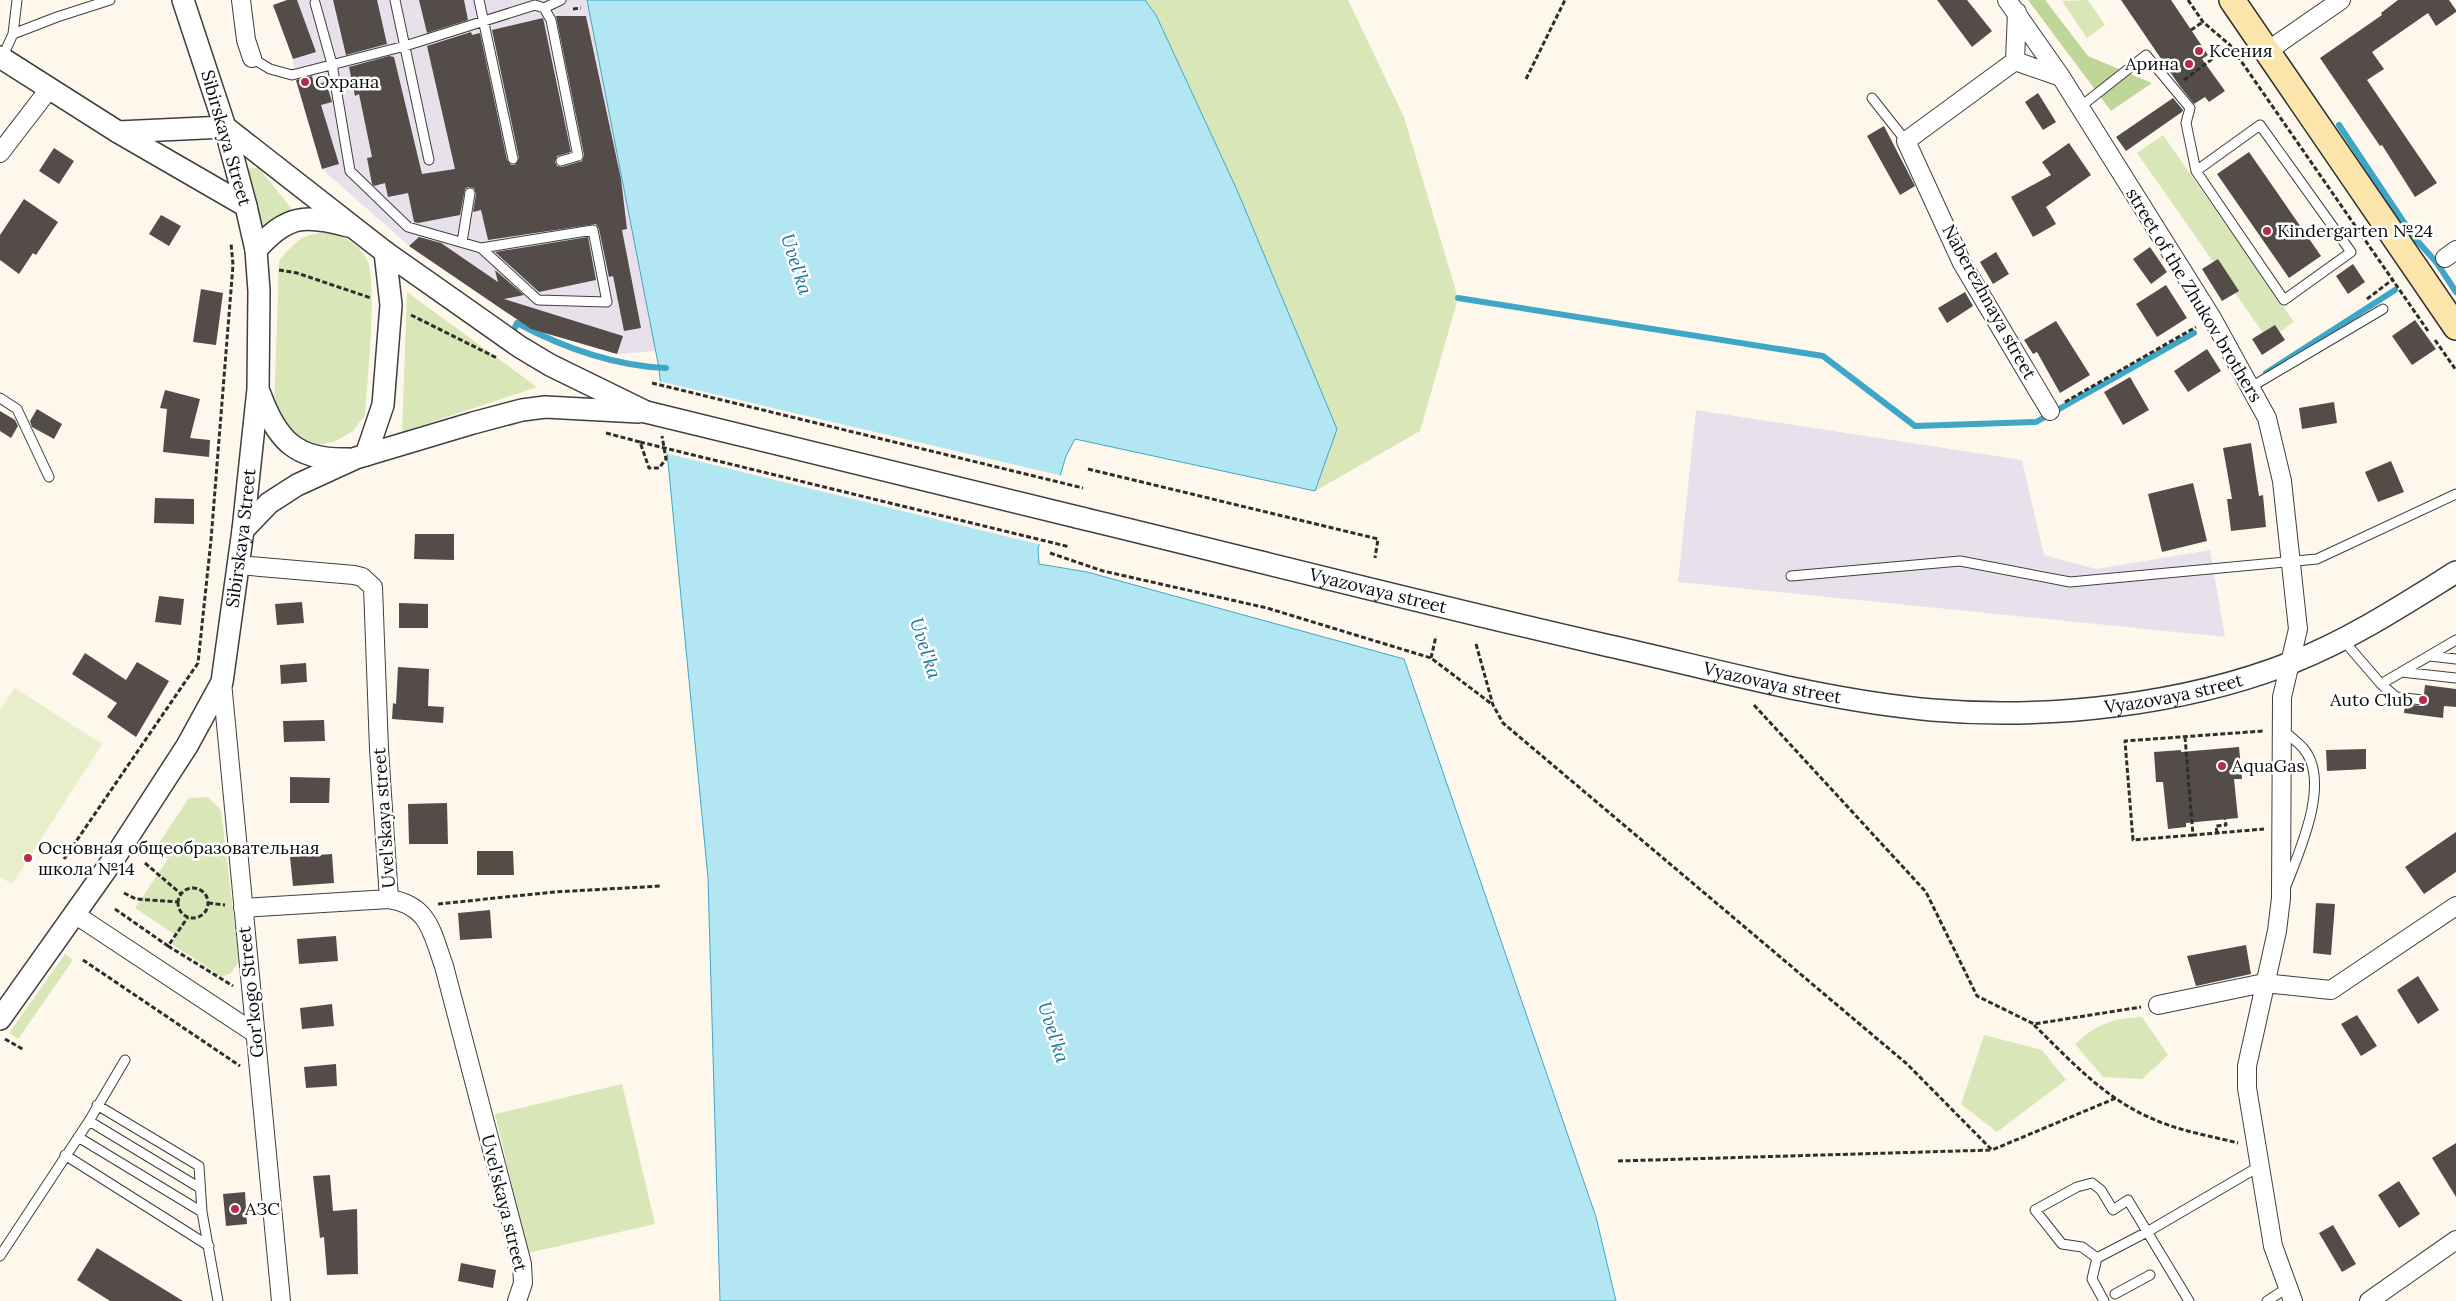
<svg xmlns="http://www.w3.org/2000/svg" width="2456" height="1301" font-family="Lora,serif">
	<rect width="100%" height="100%" fill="#fef8ec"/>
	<path fill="#e8e1eb" d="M287,0H587L657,351L617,354L531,329L409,246L322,169L295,79L293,59L273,5Z
		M1696,410L2022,460L2044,555L2096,569L2210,550L2225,637L1678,582Z"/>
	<path fill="#d8e6b8" d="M1145,0H1348L1404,117L1458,298L1420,431L1315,491L1337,429L1156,15Z
		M2088,0L2105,25L2087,38L2062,1Z
		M2163,135L2294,322L2268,340L2137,153Z
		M248,168H259L291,208L289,217L263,229L257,225L246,178Z
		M332,232C347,239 359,244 367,260C378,282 367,385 365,415L353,431L334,442L315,445L295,437L274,409L279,261C297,239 304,233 332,232Z
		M407,292L537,387L402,432Z
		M208,797L221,810L239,961L231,973L222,977L172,944L177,936L135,908L168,859L155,849L189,798Z
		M65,954L73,960L18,1039L9,1033Z
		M2142,1017L2168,1055L2142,1079L2103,1077L2075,1044C2097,1024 2112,1018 2142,1017Z
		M1984,1035L2042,1050L2066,1080L1997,1132L1961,1104Z
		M622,1084L655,1224L528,1253L495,1114Z"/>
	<path fill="#bed698" d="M2028,0H2045L2088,56L2152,83L2111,111Z"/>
	<path fill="#e7eec9" d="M15,688L102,744L12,884L0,877V710Z"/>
	<path fill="#b3e6f3" stroke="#3ea6c6" d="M587,0H1145L1156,15L1237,190L1337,429L1315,491L1075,439L1066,456L1038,549L1039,564L1087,572L1404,659L1596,1217L1616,1301H720L708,878L659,368Z"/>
	<path fill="#fef8ec" d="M658,381L1063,476L1042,545L665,453Z"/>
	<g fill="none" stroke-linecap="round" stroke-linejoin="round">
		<path stroke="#3ea6c6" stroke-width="6" d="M2339,125L2413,236L2437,263L2456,292
			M1458,298L1823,356L1915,426L2036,422L2194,333
			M512,334L517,323C562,347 615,366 666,368
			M2266,373L2395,290"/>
	</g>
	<path fill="#544c49" d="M287,0H297L316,52L293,59L273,5Z
		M333,0H377L387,44L346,55Z
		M419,0H464L468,20L427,33Z
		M1937,0H1967L1992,31L1972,47Z
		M2121,0H2171L2208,55L2202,59L2225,91L2209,102L2205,97L2194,104L2179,85Z
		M2398,0H2449L2456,10V12L2436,26L2428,13L2372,52L2384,69L2367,80L2437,183L2415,197L2382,145L2380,146L2320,58L2382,15L2381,13Z
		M556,16H586L621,179L627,229L622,230L641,328L624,331L613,276L609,277L599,229L596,224L488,240L481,210L473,212L476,194L474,188L468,187L465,189L460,215L418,223L414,222L408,193L388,197L385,183L374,186L372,184L367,158L372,157L359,94L355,96L349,67L389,56L394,57L422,174L455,169L427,46L471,32L472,35L480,33L507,160L511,165H515L519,158L492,30L543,18L571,152L557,156L555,162L557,166L562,167L582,161L584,155Z
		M312,76L314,85L326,82L332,102L321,105L339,164L322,169L296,80Z
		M2038,93L2056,122L2043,130L2025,102Z
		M2173,98L2183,110L2182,112L2126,151L2116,137Z
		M1884,126L1915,186L1900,195L1867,136Z
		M2069,143L2091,175L2046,207L2056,224L2033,237L2011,197L2051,175L2042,162Z
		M54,148L74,161L59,184L39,171Z
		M2249,152L2321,256L2289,278L2217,174Z
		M24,199L58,222L36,255L33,253L19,274L0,260V235Z
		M161,215L181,226L169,246L149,234Z
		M419,237L441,243L498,282L495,270L524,295L504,299L623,336L617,354L531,329L409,246Z
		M588,237L596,280L539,292L495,252Z
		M2150,247L2167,272L2151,284L2133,259Z
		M1996,252L2009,274L1993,284L1980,262Z
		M2218,259L2239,291L2222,301L2202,269Z
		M2353,264L2365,282L2348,294L2336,276Z
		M2166,285L2187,318L2157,337L2136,304Z
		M201,289L223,293L216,345L193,342Z
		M1965,292L1973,306L1947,323L1938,308Z
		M2415,320L2436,349L2412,365L2392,336Z
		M2056,321L2090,375L2060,393L2037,352L2033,354L2024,340Z
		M2275,325L2285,340L2262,355L2252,339Z
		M2207,349L2221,371L2188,392L2174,371Z
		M2130,377L2149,410L2123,425L2104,392Z
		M165,390L200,399L190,438L210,440L209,457L163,452L167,409L160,408Z
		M2334,402L2337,423L2302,429L2299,408Z
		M37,409L62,424L54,439L32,427L30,421Z
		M0,411L15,420L18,426L11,438L0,431Z
		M2251,443L2259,496L2263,495L2266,527L2231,531L2227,499H2232L2223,448Z
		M2391,461L2404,492L2378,502L2365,472Z
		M2193,483L2207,541L2162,552L2148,494Z
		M155,498L194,499V524L154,523Z
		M415,534H454V560L414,559Z
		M159,596L184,599L181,625L155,622Z
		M302,602L304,623L277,625L275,604Z
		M399,603L428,604V628H399Z
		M85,653L126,680L137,662L169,681L136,737L107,717L117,703L72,674Z
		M306,663L307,682L281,684L280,665Z
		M398,667L429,669L428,706L444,707L443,723L392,719L393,703L396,704Z
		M2425,685L2456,689V707L2444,706L2443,718L2404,713L2405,704L2422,706L2428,704L2429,698L2424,694Z
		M324,720L325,741L284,742L283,721Z
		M2239,747L2242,779H2234L2238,818L2186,823V827L2168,829L2163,782H2156L2154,752L2181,750V752Z
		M2366,749V769L2327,771L2326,750Z
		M290,777L330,778L329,803H290Z
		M447,803L448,844H409L408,804Z
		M2456,832V872L2424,894L2405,867Z
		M477,851H513L514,875H477Z
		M332,854L334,883L293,886L290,857Z
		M2316,903L2335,904L2331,955L2313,953Z
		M490,910L492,938L460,940L458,913Z
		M336,936L338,961L299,964L297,939Z
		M2246,945L2251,974L2196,986L2187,956Z
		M2418,976L2439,1010L2418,1024L2397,990Z
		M332,1004L334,1026L302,1029L300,1008Z
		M2357,1015L2377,1046L2361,1056L2341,1024Z
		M336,1064L337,1086L306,1088L304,1067Z
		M2456,1143V1197L2432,1158Z
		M330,1175L333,1211L357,1209L358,1274L327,1275L324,1237L320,1238L313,1176Z
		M2399,1181L2420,1214L2399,1228L2378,1195Z
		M245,1192L247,1224L226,1226L223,1194Z
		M2333,1225L2356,1264L2342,1272L2319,1233Z
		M97,1248L183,1301H110L77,1280Z
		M461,1263L496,1270L493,1288L458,1281Z"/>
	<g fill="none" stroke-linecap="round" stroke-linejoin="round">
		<defs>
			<path id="service" d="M395,0L429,160
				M479,0L513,159
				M315,3L332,64L350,171L408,227L481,248L593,230L607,302L538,300L481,248
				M544,8L561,0
				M13,34L57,17L110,0
				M2,58L13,34L17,0
				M252,58L270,69L292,75L405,46L535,5L544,8L551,20L578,156L561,161
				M1872,98L1906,141
				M2080,107L2146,55L2190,108L2186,123L2196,171L2284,300L2351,252L2260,125L2196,171
				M462,242L470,193
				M2251,387L2383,309
				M0,398L17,409L49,477
				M1791,576L1960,561L2070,582L2317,559L2456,494
				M2343,640L2381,684L2456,640
				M2430,656L2456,659
				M2401,672L2456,678
				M2381,684L2396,697L2423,700
				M2283,730C2289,736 2298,742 2303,748C2332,781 2299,852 2286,886
				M97,1105L199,1166L202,1212L218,1301
				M89,1121L200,1188
				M78,1137L202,1212
				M65,1155L209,1246
				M0,1256L89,1121L125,1060
				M2097,1258L2147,1232L2260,1166
				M2115,1294L2150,1275
				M2104,1301L2092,1279L2097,1258L2082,1247L2062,1244L2035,1210L2077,1187L2092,1183L2101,1190L2113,1210L2128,1200L2189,1301
				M2267,1301L2287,1288"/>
			<path id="minor" d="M241,0L246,40L252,58
				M2007,0L2061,77L2212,318L2267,418L2282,481L2298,629L2282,697L2281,898L2277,931L2247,1066V1088L2273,1246L2293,1301
				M2266,52L2341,0
				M2015,61L2017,12
				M0,153L50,88
				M2445,258L2456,250
				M2050,411L1962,263L1906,141L2015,61L2061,77
				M238,565L354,575L362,577L373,587L379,749L389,899C429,905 432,933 444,966L522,1264L523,1283L517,1301
				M222,682L281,1301
				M243,908L389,899
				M76,915L256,1034
				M2158,1005L2264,983L2331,990L2456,906
				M2369,1301L2456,1240"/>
			<g id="tertiary">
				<path d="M0,57L118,132L246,206"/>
				<path d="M118,132L225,127L385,252L520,347L550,365L646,412"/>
				<path d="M256,250C287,215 304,214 348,226"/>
				<path d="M260,394C277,441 297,461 349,459"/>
				<path d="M366,455L383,405L391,305L385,252"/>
				<path id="s1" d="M1077,517C1251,559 1426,604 1601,644C1710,668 1820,700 1932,710C2048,720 2184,705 2293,662C2351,639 2403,605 2456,572"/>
				<path d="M243,530L269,503L297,485L356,458L473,423L522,410L545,407L639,412"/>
				<path id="s2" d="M0,1019L115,857L187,746L222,682L243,530L258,389L259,291L256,250L246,206L225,127L183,0"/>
			</g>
			<path id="secondary" d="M2232,0L2456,327"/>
		</defs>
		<use href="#service" stroke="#3f3f3f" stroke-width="11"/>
		<use href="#minor" stroke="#3f3f3f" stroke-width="20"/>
		<use href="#tertiary" stroke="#3f3f3f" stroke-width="24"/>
		<use href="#secondary" stroke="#2e2e2e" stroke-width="28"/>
		<path stroke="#2e2e2e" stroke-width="3" stroke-dasharray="5 2.5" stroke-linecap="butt" d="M2188,0L2203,22L2230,45L2428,331
			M573,9L581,8
			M2191,30L2203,22
			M1526,79L1565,0
			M2184,80L2231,45
			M279,270L297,273L371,298
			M2367,299L2392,280
			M411,315L497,358
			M2435,340L2456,370
			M652,383L1083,488
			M2065,402L2196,327
			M606,433L640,442L649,468H659L666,459L662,436
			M1088,469L1378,539L1375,558
			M1050,553L1103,571L1267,608L1431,658L1493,705
			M1476,644L1493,705L1503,723L1907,1064L1992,1150L2116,1098
			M1431,658L1436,636
			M1754,705L1926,892L1977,996L2034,1024L2141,1007
			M2185,737L2193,835L2264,829
			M2217,833L2216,826L2226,825L2225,819
			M2193,835L2133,840L2125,741L2263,731
			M64,859L198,663L211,540L233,265L231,243
			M145,863L181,894
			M178 903a15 15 0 1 1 30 0a15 15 0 1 1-30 0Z
			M124,893L136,899L178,902
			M208,903L225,905
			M438,904L554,892L661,886
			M115,909L168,946L188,917
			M168,946L233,986
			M83,960L240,1066
			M2034,1025C2071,1061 2105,1099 2153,1119C2179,1131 2211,1136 2238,1143
			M5,1039L24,1050
			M1618,1161L1992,1150"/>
		<use href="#service" stroke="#fff" stroke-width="9"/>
		<use href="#minor" stroke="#fff" stroke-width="18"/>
		<use href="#tertiary" stroke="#fff" stroke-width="21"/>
		<use href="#secondary" stroke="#fbe5aa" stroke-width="25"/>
		<defs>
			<path id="tertiary-bridge" d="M646,412L1077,517"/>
		</defs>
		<use href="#tertiary-bridge" stroke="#3f3f3f" stroke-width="24" stroke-linecap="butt"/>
		<path stroke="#2e2e2e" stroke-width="3" stroke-dasharray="5 2.5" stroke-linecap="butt" d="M640,442L1070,547"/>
		<use href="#tertiary-bridge" stroke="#fff" stroke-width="21"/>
	</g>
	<g fill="#b52b48" stroke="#fff" stroke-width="2">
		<circle cx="2199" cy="51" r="5"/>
		<circle cx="2189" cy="64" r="5"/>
		<circle cx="305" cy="82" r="5"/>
		<circle cx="2267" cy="231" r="5"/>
		<circle cx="2423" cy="700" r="5"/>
		<circle cx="2222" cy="766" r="5"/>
		<circle cx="28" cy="858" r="5"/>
		<circle cx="235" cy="1209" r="5"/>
	</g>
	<g text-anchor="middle" stroke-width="5" stroke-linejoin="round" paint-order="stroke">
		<g font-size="18" fill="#0c0c0c" stroke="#fff" text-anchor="start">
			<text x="2209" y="57">Ксения</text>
			<text x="2179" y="70" text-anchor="end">Арина</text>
			<text x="315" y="88">Охрана</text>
			<text x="2277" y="237">Kindergarten №24</text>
			<text x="2413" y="706" text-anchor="end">Auto Club</text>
			<text x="2232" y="772">AquaGas</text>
			<text x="38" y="854">Основная общеобразовательная<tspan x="38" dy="21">школа №14</tspan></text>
			<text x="245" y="1215">АЗС</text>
		</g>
		<g font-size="18" fill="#0c0c0c" stroke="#fff">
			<text transform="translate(226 138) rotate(74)" y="6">Sibirskaya Street</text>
			<text transform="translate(2194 295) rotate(59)" y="6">street of the Zhukov brothers</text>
			<text transform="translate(1989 302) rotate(61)" y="6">Naberezhnaya street</text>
			<text dy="6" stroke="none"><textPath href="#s2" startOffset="549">Sibirskaya Street</textPath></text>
			<text dy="6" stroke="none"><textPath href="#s1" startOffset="310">Vyazovaya street</textPath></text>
			<text dy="6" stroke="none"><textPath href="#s1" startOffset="715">Vyazovaya street</textPath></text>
			<text dy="6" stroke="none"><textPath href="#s1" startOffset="1120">Vyazovaya street</textPath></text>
			<text transform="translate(384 818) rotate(-94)" y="6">Uvel'skaya street</text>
			<text transform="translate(251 992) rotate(-96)" y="6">Gor'kogo Street</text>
			<text transform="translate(504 1203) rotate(76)" y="6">Uvel'skaya street</text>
		</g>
		<g font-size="19" font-style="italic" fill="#1c7697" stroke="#fff">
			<text transform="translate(797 264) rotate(72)" y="7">Uvel'ka</text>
			<text transform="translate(926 648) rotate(72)" y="7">Uvel'ka</text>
			<text transform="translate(1054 1032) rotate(72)" y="7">Uvel'ka</text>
		</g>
	</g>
</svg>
